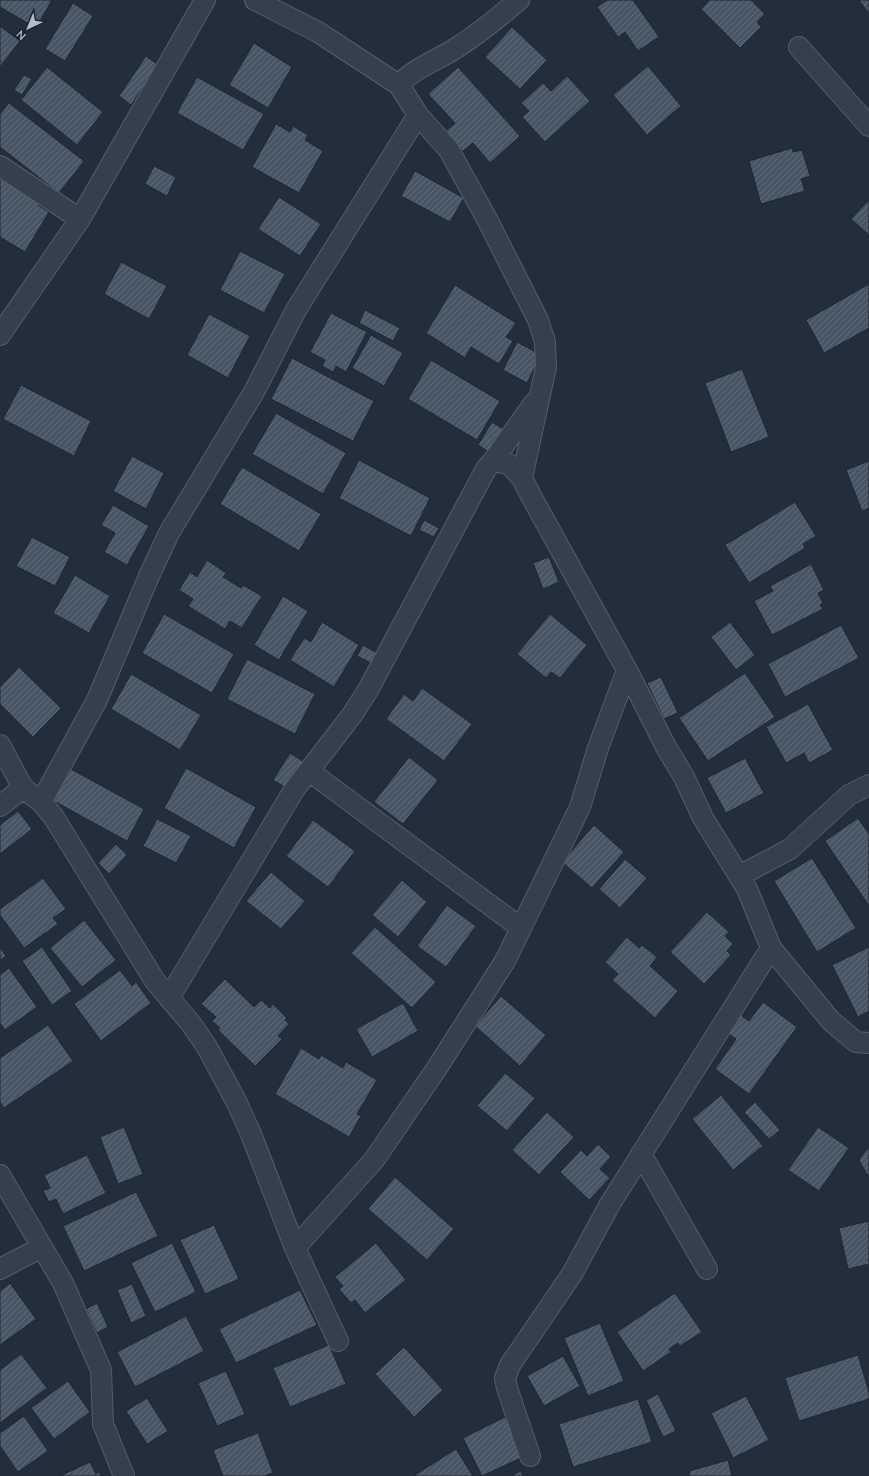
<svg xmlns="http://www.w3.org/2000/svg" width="869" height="1476" font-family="'Nunito Sans',sans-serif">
	<defs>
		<pattern id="building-hatch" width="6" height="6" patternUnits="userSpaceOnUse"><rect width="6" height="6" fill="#485565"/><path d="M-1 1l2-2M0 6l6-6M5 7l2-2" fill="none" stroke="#606c7a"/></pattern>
	</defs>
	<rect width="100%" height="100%" fill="#222e3c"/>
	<path fill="url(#building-hatch)" stroke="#1d2733" d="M0,0H52L36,28L0,7Z
		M607,0H633L659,37L638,51L625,32L618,37L597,7Z
		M708,0H751L765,14L757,22L761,27L740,48L701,9L709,1Z
		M859,0H869V14Z
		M73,3L93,16L65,61L45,49Z
		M0,26L20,41L0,67Z
		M512,27L547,60L520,89L485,57Z
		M254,43L292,67L268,108L229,85Z
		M146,56L158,65L131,105L119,96Z
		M648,66L681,106L647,135L613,95Z
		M47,67L103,112L77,145L21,100Z
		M458,67L520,136L490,163L473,143L463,151L445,132L455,123L428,94Z
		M24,75L32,79L22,95L14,90Z
		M567,76L590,101L545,142L522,117L529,111L521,103L543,83L551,91Z
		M197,77L264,114L243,150L177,113Z
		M9,103L84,161L59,193L0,147V114Z
		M276,124L290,132L293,126L308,135L305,140L323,151L299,193L252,167Z
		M792,148L793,152L802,150L810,176L801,179L805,191L761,204L749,161Z
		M154,166L176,177L167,196L145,184Z
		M415,171L464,198L450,222L401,196Z
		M0,176L41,202L38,205L49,212L25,252L0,237Z
		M279,197L321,224L300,256L258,229Z
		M869,200V235L851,219Z
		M240,251L285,274L264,313L220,290Z
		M121,262L167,286L149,319L104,294Z
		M869,284V328L824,353L806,320Z
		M455,285L516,323L506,337L513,341L499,364L471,347L465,358L426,333Z
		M365,310L400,328L393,341L359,323Z
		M331,313L367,332L346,372L336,366L333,372L322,366L325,360L310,352Z
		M209,314L250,336L228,378L187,355Z
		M371,335L403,353L384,386L352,368Z
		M517,342L541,355L527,383L503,370Z
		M292,358L374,401L353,441L271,399Z
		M431,360L500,401L477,440L408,399Z
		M742,369L769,437L731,452L705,383Z
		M21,385L91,421L74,456L3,419Z
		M276,413L346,453L323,494L252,454Z
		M492,422L503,429L489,452L478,445Z
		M132,456L164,473L146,509L113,491Z
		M359,460L430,498L411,536L339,498Z
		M869,461V508L862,511L846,470Z
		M242,467L321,514L299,551L220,504Z
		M795,502L816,536L803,544L805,548L749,583L725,545Z
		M113,505L149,526L127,565L104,552L115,533L101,525Z
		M424,520L439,528L434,537L419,530Z
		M32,537L70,557L55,586L16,566Z
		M549,557L559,582L543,589L533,563Z
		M207,560L226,573L223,577L241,588L243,585L262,596L242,628L230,621L225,629L188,606L193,599L179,590L190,572L197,577Z
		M811,564L824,590L818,593L823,603L820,605L823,609L772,635L754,601L773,591L770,586Z
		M75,575L110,596L89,633L53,613Z
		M283,596L308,611L279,660L254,645Z
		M164,614L234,654L212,693L142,653Z
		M550,614L587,645L560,678L551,672L546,678L517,654Z
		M322,622L359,645L334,687L290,660L304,638L311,642Z
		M730,622L755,655L736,670L711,637Z
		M841,625L859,658L785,697L768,664Z
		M363,645L377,653L371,663L357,656Z
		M247,659L315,694L295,734L227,699Z
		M19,667L61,708L33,737L0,704V687Z
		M745,673L775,717L708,761L679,718Z
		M131,674L201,715L180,750L111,709Z
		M661,677L678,713L664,719L647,683Z
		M422,688L472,724L444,761L386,719L404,694L413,701Z
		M808,704L833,750L809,763L804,753L786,763L766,727Z
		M290,753L304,762L288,789L273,780Z
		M409,757L438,780L403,824L374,802Z
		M745,758L764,793L726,813L707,778Z
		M69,768L144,809L127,841L52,800Z
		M186,768L256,807L234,848L164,808Z
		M18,811L32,829L0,854V825Z
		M858,818L869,834V906L825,841Z
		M157,819L191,836L176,863L143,846Z
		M313,820L355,851L328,887L286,856Z
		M594,825L624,852L592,888L562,862Z
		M116,844L127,855L109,874L98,863Z
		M812,858L856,928L817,952L774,881Z
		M625,859L647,878L620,908L599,889Z
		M271,872L305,901L281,929L246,901Z
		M43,878L66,909L53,918L58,924L24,948L0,915V909Z
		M402,880L427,902L398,937L372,915Z
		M447,905L476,926L446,967L417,946Z
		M707,912L729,932L725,936L733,944L727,951L731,955L704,984L670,952Z
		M84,920L116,960L82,987L50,948Z
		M375,927L436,982L412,1008L351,953Z
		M627,937L639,948L642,945L657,957L650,966L678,991L655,1018L612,980L618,974L605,962Z
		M0,947L6,956L0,960Z
		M42,947L72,991L52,1005L22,961Z
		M869,947V1011L858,1017L832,965Z
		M9,968L37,1007L5,1030L0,1023V975Z
		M120,970L132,986L136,982L151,1003L101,1041L74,1004Z
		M225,979L254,1007L261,1000L270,1008L273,1004L287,1018L285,1020L289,1024L278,1036L282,1039L255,1066L218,1030L220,1028L212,1021L216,1017L201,1004Z
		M501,996L546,1035L520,1066L475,1026Z
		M763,1002L797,1027L749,1094L715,1069L736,1039L726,1032L739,1014L749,1021Z
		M403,1003L418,1031L372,1057L356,1029Z
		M48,1025L73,1061L4,1108L0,1102V1058Z
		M301,1048L319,1059L321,1055L343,1068L346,1062L377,1080L357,1114L361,1116L349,1137L275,1094Z
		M505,1073L535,1098L507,1131L477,1106Z
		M721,1095L763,1146L733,1170L692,1119Z
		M755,1102L780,1130L769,1139L744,1112Z
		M547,1112L574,1137L539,1175L512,1150Z
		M124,1127L143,1174L118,1184L100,1137Z
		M818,1127L849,1148L819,1191L788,1170Z
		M598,1144L611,1157L600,1169L610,1178L589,1200L560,1172L581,1150L587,1156Z
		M869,1146V1178L859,1160Z
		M87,1155L106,1193L63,1214L56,1199L49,1202L43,1191L50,1188L44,1175Z
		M395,1177L454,1229L427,1260L368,1209Z
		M136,1192L158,1236L84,1271L63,1226Z
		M869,1221V1264L848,1269L839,1228Z
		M214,1225L239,1279L205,1294L180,1240Z
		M172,1243L196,1292L155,1312L131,1263Z
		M376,1243L406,1280L365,1313L355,1300L351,1303L339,1289L343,1286L335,1277Z
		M10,1283L36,1319L0,1345V1291Z
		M132,1284L146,1316L131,1323L117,1290Z
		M300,1290L317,1325L236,1363L219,1329Z
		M675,1293L702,1332L680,1346L678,1343L669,1349L671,1352L643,1371L617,1332Z
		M97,1303L108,1327L97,1333L86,1309Z
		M186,1316L204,1351L135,1387L117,1352Z
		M600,1323L624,1381L588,1396L564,1338Z
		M329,1345L346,1384L290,1407L273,1368Z
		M404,1347L443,1390L414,1417L375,1374Z
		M21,1354L47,1388L0,1423V1370Z
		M858,1355L869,1392V1399L799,1421L785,1378Z
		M563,1356L580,1386L544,1406L527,1376Z
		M226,1371L245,1414L217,1426L198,1383Z
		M68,1381L90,1412L54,1439L31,1408Z
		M658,1394L676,1431L663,1437L646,1400Z
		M746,1396L769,1440L733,1458L711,1413Z
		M147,1398L168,1431L147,1444L126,1411Z
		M638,1399L652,1442L573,1467L559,1424Z
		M24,1416L48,1451L18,1472L0,1446V1433Z
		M505,1417L525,1456L482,1476L463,1438Z
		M258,1433L273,1473L264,1476H223L213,1450Z
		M456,1449L473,1476H416L415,1475Z
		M728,1460L732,1476H690L689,1471Z
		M90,1462L96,1474L99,1472L101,1476H60Z
		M521,1471L523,1476H511Z"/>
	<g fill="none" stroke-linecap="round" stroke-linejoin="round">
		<defs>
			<path id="street" d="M255,0L318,32L399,85L418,115L449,150L488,221L538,320L545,342L546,367L522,478
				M799,47L869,126
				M399,85C413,69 435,61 453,50C477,35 498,18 519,0
				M0,166L80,219L0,335
				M80,219L205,0
				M493,461L534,403
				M0,745L23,788L41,802L53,816L155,981L192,1025L207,1047L236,1101L251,1134L295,1248L338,1341
				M309,771L521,928
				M41,802L97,700L149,576L169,533L254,392L296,310L418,115
				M0,806L23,788
				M739,876L790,849L849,795L869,785
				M169,998L294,790L352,715L368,690L486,469L493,461L509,464L522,478L531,496L627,670L666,747L684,777L703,818L747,889L771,948L831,1021L856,1042L869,1043
				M641,1154L707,1269
				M0,1175L63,1283L101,1370L103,1424L124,1476
				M295,1248L374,1160L437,1068L505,961L580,807L598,748L627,670
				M0,1269L42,1247
				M530,1456L507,1388L505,1378L510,1365L572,1274L610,1204L771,948"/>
		</defs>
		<use href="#street" stroke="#545e6a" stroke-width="22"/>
		<use href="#street" stroke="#36404c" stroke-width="20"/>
	</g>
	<g transform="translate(28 28) rotate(224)" stroke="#1b2531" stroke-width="3" paint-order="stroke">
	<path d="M0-3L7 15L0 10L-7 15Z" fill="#b2bbc8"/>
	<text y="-6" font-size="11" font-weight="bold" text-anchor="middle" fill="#b2bbc8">N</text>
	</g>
</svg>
